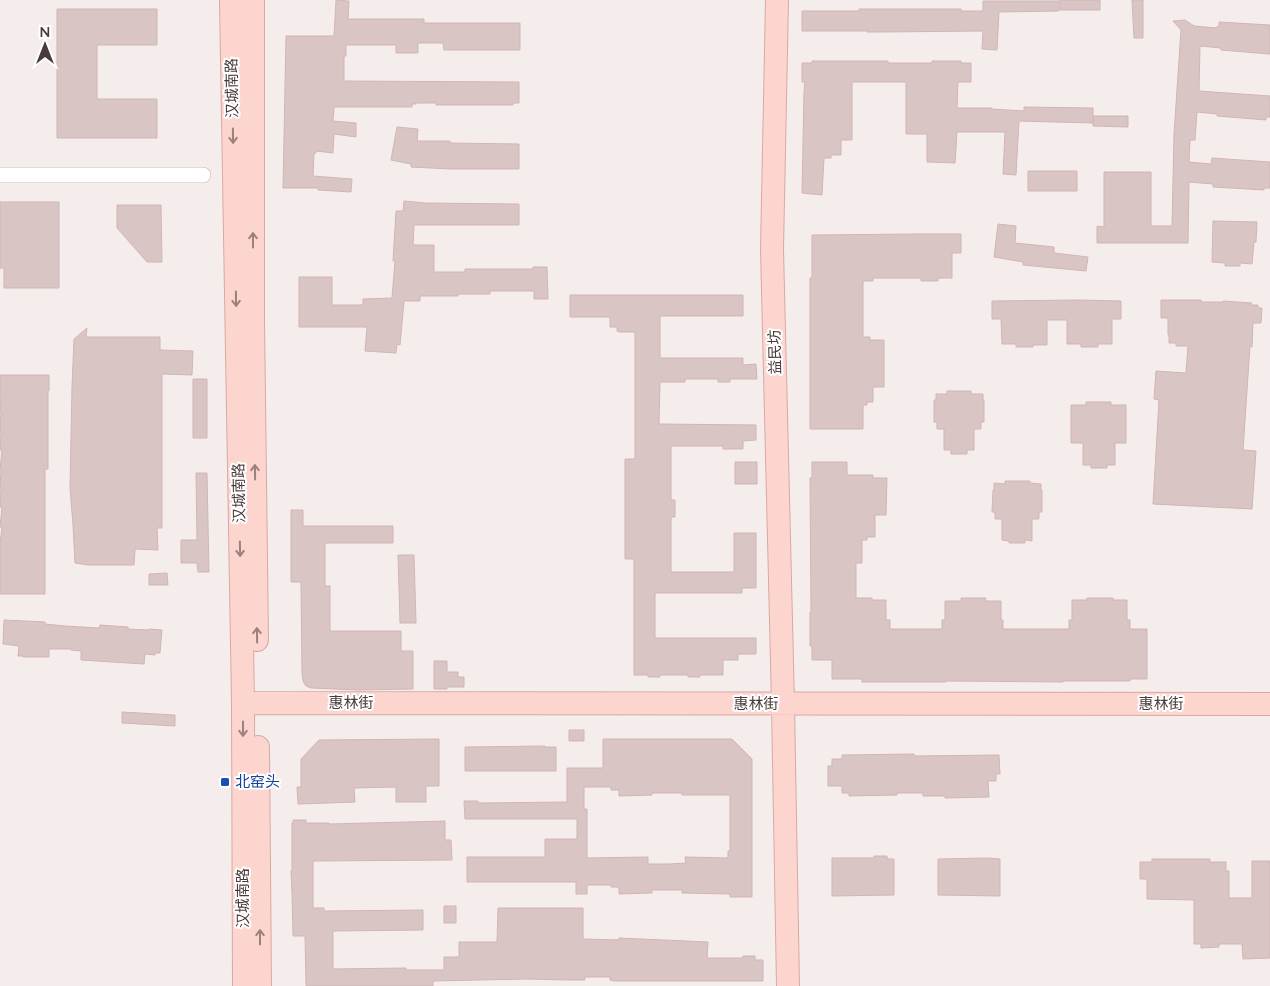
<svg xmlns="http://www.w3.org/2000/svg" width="1270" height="986" font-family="Lato,'Noto Sans SC',sans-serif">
	<rect width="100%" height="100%" fill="#f5edec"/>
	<path fill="#dac5c5" stroke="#d1b5b6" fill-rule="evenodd" d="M336,0L349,1L348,19H424V23H520V50H444L443,43H418V53H396V45H346V56H344V81L519,82V103H513V105H436V103H416V104H412V107H334L333,121L356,123V137L334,134L333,153L316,151V153H314L313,176L352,179L351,192L318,190V188H283L286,36H334Z
		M1060,0H1100V10H1060Z
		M1132,0H1143V38H1134Z
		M983,1H1059V11L999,12L997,50L982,49L983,31L881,32H867V31H802V11H859V9H961V11H983Z
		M57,9H157V45H97V99H157V138H57Z
		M1185,20L1194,26L1216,28V27H1219V22L1270,25V54L1221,50V48L1200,46L1199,91L1270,96V117H1266V120L1217,116V114L1197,112L1195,140H1190L1189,162L1211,164L1212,158L1270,162V188H1264V190L1231,188L1213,187V184L1189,182L1188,243H1097V226L1104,227V172H1151V226H1172L1174,134L1181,30L1173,21Z
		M812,61H888V63H932V61H961V63H971V82H958L957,108H992V109L1024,111V107L1093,108V123L1019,121L1016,175L1003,174L1005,132H957L955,163L927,162V134H906V82H852V140H841V155H831V158H824L822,195L802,193L804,92L805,82H802V63H812Z
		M1094,116H1128V127L1093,126Z
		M397,127L418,129L417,141H450V143L519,144V169H450L411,167V164L391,160Z
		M1028,171H1077V191H1028Z
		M404,201L425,203L519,204V225H414L413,245H434V272H465V269H533V267H547L548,299H534V291H490V294H458V296H420V301H404L400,345L397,344L396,353L365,351L367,327H299V277H332V305H363V299L392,298L395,261H393L396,211H403Z
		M0,202H59V288H4V268H0Z
		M117,205H161L162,262H147L117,228Z
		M1213,221L1257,222L1256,242H1254L1252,264L1240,263V266H1225V263L1212,262Z
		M998,224L1016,226L1015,243L1054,247V253L1088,257L1086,271L1023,265V262L994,257Z
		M918,234H961V253H952V278H938V281H921V278H873V281H863V337H870V340H884V387H873V402H867V405H863V429H810V278H812V235Z
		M570,295H743V316H660V358H743V365L756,364L757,379H730V382H718V379H685V382H660L659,424L756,425V440L743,441V449H723V446H671V500H675V517H671V572H734V533H756V588H742V593H655V638H756V654H738V660H723V675H700V677H688V675H660V677H648V675H634V559H625V459H635V332H619L617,331V327H610V317H570Z
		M1078,300L1121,301V319H1112V344H1098V347H1081V344H1067V320H1047V345H1033V347H1016V344H1002L1001,319H992V301Z
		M1161,300H1201V302H1223V301L1252,303L1251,305H1258V308H1262L1261,323H1253L1252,347L1250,346L1243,450L1256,451L1252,509L1153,504L1159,400L1154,399L1156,371L1186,373L1188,346H1176V343H1169V335H1168V318H1161Z
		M87,328L86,337H160V350L193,351L192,375L162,374V528H157L158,550L135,549L134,565H88L75,563L73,525L70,488L72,387L74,339Z
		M0,375H49V391H48V469H45V594H0V544L2,527H0L2,507H0L1,488H0L1,470H0L2,450H0L1,432H0L1,412H0L1,398H0Z
		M193,379H207V438H193Z
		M947,391H971V394H983V400H984V422H981V429H974V450H967V454H951V450H944V429H937V422H934V400H936V394H947Z
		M1086,402H1111V405H1126V443H1115V465H1107V468H1091V465H1083V443H1071V405H1086Z
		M735,462H757V484H735Z
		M812,462H847V475H873V478H887L886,515H875V537H867V540H862V563H856V598H872V600H886V620H890V629H942V620H945V601H961V598H986L985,601H1001V620H1003V629H1069V620H1072V600H1087V598H1113V600H1127V620H1130V629H1147V679H1130V681H1063V682L946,681V682H862V679H832V660H812V646H810V612H811L810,478H812Z
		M196,473H207L209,572H198L197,563H181V540H197Z
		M1005,481H1030V483L1041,484V490H1042V512H1039V519H1032V541L1025,540V543H1009V541L1002,540V519H995V512H992L993,490H994V483L1005,484Z
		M291,510H303V526H393V543H325V586H330V631H401V651H413V689L358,690L311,688L306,686L303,681L302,673L301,582H291Z
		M398,555H414L416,623H400Z
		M167,573L168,585H149V574Z
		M4,620L45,622V624L65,626L99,628L100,625L128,627V629L149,630V629L162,630L160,653H155V655L145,654L144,664L81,660V651L71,650V649H49V657H23V656H18L19,646L3,644Z
		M434,661H447V672H458V677H464V687H447V689H434Z
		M122,712L175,715V726L122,723Z
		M569,730H584V741H569Z
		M439,739V786H426V802H396V787L354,788L355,802L298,804L297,787H301V759L319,740Z
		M603,739H732L752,759V897H730V894L682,893V890H652V893L619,894V887H611V885H587V894H576V882H467V857H545V839H577V819H465L464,801H478V803L567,802V768H603ZM584,787H611V790H619V796L652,795V793H682V795H730V851H728V858L685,857L686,863L669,864H648V857L587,858V809H584Z
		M545,746V747H556V771H465V747Z
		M914,754V756L999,755L1000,774H996V781H988L989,797L945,798V796H923V793H897V795L849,796V793H842V786H828V766H832V759H842V755Z
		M293,820H306V823H329V824L445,821V840H451L452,860L313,861V908H324V911L423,910V930L333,931V969L406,968V970H444V957H459V942H497L498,908H583V939L619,940V938L708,942L707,958H743V956H755V960H763V981H615L610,980V977H585V980H567L527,979L433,981V986H306L305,936H293L292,893L291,871H292V823H293Z
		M874,856H887V859H894V895L832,896V858H874Z
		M988,858L1000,859V896L938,895V859Z
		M1152,859H1210V862H1226V871H1229V898H1252V861H1270V958L1243,959L1242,944H1219V947L1201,948V944H1194V900L1147,899V879H1140V862H1152Z
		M444,906H456V923H444Z"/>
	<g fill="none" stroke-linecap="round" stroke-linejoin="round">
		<defs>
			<path id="street" d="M0,175H203"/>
			<path id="secondary" d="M231,0L243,703L244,986
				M253,0V320L257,640
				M777,0L772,249L783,704L788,986
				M243,703L1270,704
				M258,747L260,986"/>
		</defs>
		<use href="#street" stroke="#c4b2b2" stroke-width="16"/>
		<use href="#secondary" stroke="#d9a8a3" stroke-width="24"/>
		<use href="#street" stroke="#fff" stroke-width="15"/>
		<use href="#secondary" stroke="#fdd5cf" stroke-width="22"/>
	</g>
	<defs><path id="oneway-shaft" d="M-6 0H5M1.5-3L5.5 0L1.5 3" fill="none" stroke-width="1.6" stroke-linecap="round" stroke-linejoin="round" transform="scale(1.25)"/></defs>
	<g stroke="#9b807d">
		<use href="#oneway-shaft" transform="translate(233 136) rotate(89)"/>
		<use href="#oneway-shaft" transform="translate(253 240) rotate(-90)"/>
		<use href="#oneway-shaft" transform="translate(236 299) rotate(89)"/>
		<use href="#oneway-shaft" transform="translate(255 472) rotate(-91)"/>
		<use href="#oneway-shaft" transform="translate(240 549) rotate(89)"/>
		<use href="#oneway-shaft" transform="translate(257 635) rotate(-91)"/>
		<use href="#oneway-shaft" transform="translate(243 729) rotate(90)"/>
		<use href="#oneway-shaft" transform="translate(260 937) rotate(-90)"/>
	</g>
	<rect fill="#1a4fb4" stroke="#fff" stroke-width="2" x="220" y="777" width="10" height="10" rx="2.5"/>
	<g text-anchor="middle" stroke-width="4" stroke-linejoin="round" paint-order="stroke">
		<g font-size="15" fill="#4a3a3a" stroke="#fff">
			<text transform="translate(232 88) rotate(-91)" y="5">汉城南路</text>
			<text transform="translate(775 352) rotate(-91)" y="5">益民坊</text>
			<text transform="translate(239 493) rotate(-91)" y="5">汉城南路</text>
			<text x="351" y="708">惠林街</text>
			<text x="756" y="709">惠林街</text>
			<text x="1161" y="709">惠林街</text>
			<text transform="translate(243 898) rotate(-90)" y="5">汉城南路</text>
		</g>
		<g font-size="15" fill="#164399" stroke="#fff" text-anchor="start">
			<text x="235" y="787">北窑头</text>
		</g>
	</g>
	<g transform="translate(45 45)" stroke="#ffffff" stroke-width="4" paint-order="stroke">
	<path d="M0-4L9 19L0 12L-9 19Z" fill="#4a3a3a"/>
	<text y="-8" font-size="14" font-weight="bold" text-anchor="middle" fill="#4a3a3a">N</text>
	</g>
</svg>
